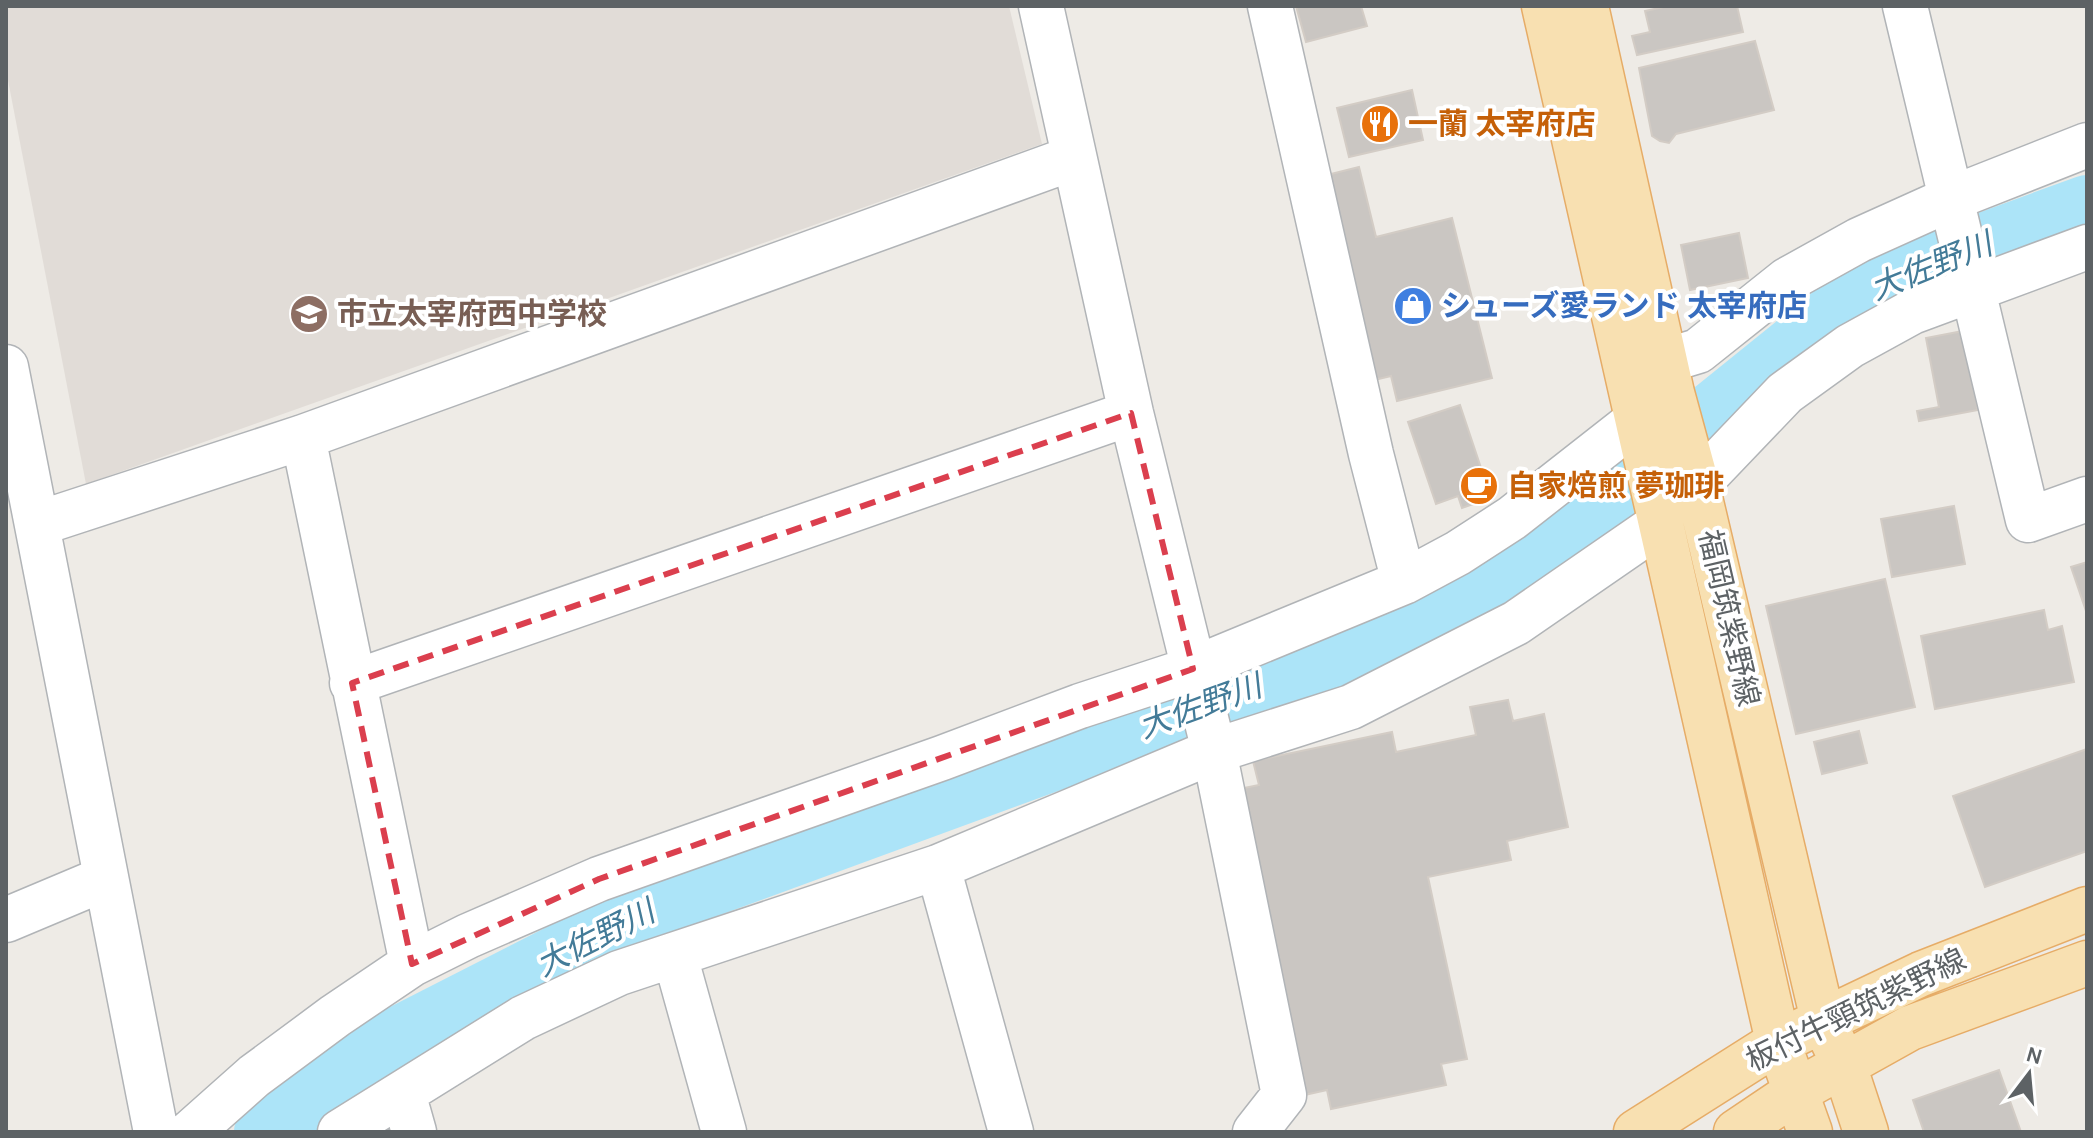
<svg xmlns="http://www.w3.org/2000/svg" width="2093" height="1138" font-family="Karla,'Noto Sans JP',sans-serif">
	<rect width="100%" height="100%" fill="#eeebe6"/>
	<path fill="#e1dcd7" d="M6,6H1009L1042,144L86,484L6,70Z"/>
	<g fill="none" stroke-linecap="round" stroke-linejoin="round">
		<path stroke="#ace4f8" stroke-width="62" d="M265,1132L399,1037L660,904L1473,606L1871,285L2087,206"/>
	</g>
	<path fill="#cac6c2" stroke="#d3ccc5" stroke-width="2" d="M1296,6H1361L1367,26L1306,42Z
		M1668,6H1737L1743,32L1637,55L1632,36L1650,32L1645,11Z
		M1755,41L1774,110L1676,134L1669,143L1660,141L1652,136L1639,68Z
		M1412,90L1423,140L1349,157L1337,108Z
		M1359,167L1376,237L1452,218L1492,378L1397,401L1391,376L1370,381L1319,177Z
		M1739,233L1748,278L1690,290L1681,245Z
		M1963,331L1978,410L1919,421L1917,411L1939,407L1926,338Z
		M1460,405L1491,498L1462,508L1458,496L1436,504L1408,422Z
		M1954,506L1965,564L1892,577L1881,519Z
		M2087,562V614L2071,567Z
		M1885,579L1915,707L1796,734L1766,606Z
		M2044,610L2048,630L2062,626L2074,682L1935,709L1921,636Z
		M1508,700L1513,721L1544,714L1568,827L1507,841L1511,860L1428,877L1467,1059L1441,1064L1446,1085L1331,1109L1327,1090L1300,1096L1234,790L1259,785L1253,761L1392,732L1396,752L1476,735L1470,707Z
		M1859,731L1867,763L1822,774L1814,742Z
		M2087,749V851L1985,887L1953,796Z
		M1999,1070L2021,1132H1924L1913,1100Z"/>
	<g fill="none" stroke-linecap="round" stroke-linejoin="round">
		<defs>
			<path id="minor" d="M1041,6L1131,413L1214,751L1284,1095L1255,1132
				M1270,6L1371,454L1404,582
				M1905,6L2028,520L2087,499
				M1665,361L1698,351L1787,280L1859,240L1950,199L2087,145
				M6,367L156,1132
				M303,437L412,964
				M1697,485L1785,393L1850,346L1912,312L2087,247
				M37,524L303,437L1073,158
				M352,683L1131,413
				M938,867L1011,1132
				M6,920L106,878
				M675,956L724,1132
				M403,1093L414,1132
				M191,1132L254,1076L335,1016L412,964L468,936L599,879L942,758L1080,706L1193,669L1404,582L1458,553L1512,518L1637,420
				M340,1132L523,1018L619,973L938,867L1214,751L1351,707L1516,623L1661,523"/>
			<path id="major" d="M1544,6L1778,1042L1810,1132
				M1586,6L1672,393L1697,485L1823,1020L1844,1065L1866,1132
				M1636,1132L1778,1042L1921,974L2087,909
				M1736,1132L1797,1091L1910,1028L2087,963"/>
		</defs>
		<use href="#minor" stroke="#b1b4b7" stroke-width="47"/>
		<use href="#major" stroke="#e6ac67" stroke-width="47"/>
		<use href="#minor" stroke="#fff" stroke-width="44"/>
		<use href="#major" stroke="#f8e0b1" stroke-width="44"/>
	</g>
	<path fill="none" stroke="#db3f4e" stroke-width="6" stroke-dasharray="16 10" stroke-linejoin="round" d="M1131,413L1193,669L599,879L412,964L352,683Z"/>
	<defs>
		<symbol id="restaurant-disc" viewBox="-11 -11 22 22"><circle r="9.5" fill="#e8710a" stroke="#fff"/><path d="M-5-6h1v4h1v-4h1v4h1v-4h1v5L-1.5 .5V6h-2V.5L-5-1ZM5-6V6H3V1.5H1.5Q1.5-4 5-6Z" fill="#fff"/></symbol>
		<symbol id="shop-disc" viewBox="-11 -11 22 22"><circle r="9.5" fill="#3f7fe0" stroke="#fff"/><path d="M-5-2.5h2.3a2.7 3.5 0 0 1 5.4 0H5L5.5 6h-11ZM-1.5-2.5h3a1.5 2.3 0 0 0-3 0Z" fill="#fff"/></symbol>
		<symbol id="school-disc" viewBox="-11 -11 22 22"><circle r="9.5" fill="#8d6e63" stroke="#fff"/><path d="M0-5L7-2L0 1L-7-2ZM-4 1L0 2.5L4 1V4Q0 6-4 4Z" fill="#fff"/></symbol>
		<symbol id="cafe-disc" viewBox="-11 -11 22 22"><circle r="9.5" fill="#e8710a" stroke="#fff"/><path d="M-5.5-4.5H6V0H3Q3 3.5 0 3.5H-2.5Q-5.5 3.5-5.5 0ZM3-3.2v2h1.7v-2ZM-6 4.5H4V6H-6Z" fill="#fff"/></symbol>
	</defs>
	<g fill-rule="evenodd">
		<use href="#restaurant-disc" x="1358" y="102" width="44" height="44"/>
		<use href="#shop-disc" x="1391" y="284" width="44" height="44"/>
		<use href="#school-disc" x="287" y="292" width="44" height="44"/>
		<use href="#cafe-disc" x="1457" y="464" width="44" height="44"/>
	</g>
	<g text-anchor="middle" stroke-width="8" stroke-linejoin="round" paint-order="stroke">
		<g font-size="30" font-weight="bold" fill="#c56008" stroke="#fff" text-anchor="start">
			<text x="1408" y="134">一蘭 太宰府店</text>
			<text x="1507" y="496">自家焙煎 夢珈琲</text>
		</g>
		<g font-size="30" font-weight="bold" fill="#366cbe" stroke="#fff" text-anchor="start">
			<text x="1441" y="316">シューズ愛ランド 太宰府店</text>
		</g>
		<g font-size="30" font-weight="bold" fill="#785e54" stroke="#fff" text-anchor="start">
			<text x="337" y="324">市立太宰府西中学校</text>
		</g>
		<g font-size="30" fill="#5d6265" stroke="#fff">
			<text transform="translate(1729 618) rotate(77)" y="10">福岡筑紫野線</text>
			<text transform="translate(1856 1010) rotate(-26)" y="10">板付牛頸筑紫野線</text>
		</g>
		<g font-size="32" font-style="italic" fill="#437b98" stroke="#fff">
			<text transform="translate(1931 266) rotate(-22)" y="11">大佐野川</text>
			<text transform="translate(1200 706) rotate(-20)" y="11">大佐野川</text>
			<text transform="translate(595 938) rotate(-27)" y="11">大佐野川</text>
		</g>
	</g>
	<rect width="2093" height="1138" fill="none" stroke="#5d6265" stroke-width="16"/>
	<g transform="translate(2029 1074) rotate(16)" stroke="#ffffff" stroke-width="6" paint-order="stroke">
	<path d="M0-6L14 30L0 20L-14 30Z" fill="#5d6265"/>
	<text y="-12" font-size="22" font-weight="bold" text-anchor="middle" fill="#5d6265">N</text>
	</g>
</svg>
